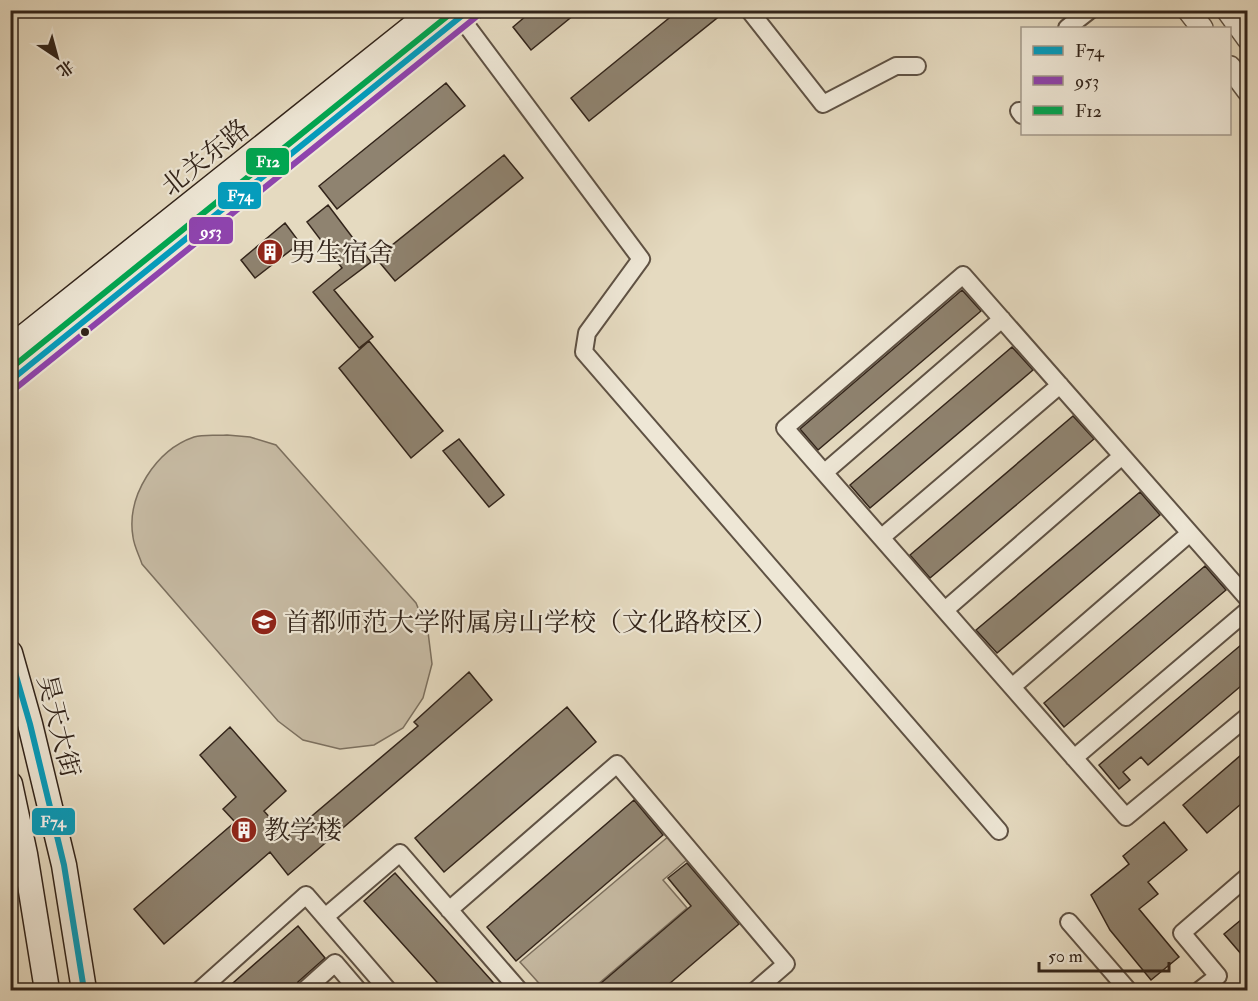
<svg xmlns="http://www.w3.org/2000/svg" width="1258" height="1001" font-family="'IM FELL Double Pica','Noto Serif SC',serif">
	<rect width="100%" height="100%" fill="#e5dac0"/>
	<filter id="stains"><feTurbulence type="fractalNoise" baseFrequency=".00333" numOctaves="4"/><feColorMatrix values="0 0 0 0 .2 0 0 0 0 .09 0 0 0 0 .02 0 0 0 .5 -.17"/></filter>
	<radialGradient id="worn" r=".72"><stop offset=".6" stop-color="#630" stop-opacity="0"/><stop offset="1" stop-color="#630" stop-opacity=".3"/></radialGradient>
	<path fill="#c7bba4" stroke="#7c705f" stroke-width="1.5" d="M227,435L250,437L276,445L416,603L428,632L432,664L423,698L403,728L374,745L340,749L303,740L278,721L142,564C139,555 134,546 133,537C126,496 156,450 194,437C204,434 217,436 227,435Z
		M669,836L689,858L663,880L687,908L591,990H545L520,962Z"/>
	<path fill="#8f8370" stroke="#32241a" stroke-width="1.5" d="M533,10H580L531,50L513,27Z
		M679,10H711L717,18L589,121L571,98Z
		M446,83L465,106L337,209L319,186Z
		M504,155L523,178L395,281L376,258Z
		M328,205L371,262L334,290L373,337L359,348L313,292L342,268L307,222Z
		M285,223L300,243L255,278L241,260Z
		M962,290L981,311L818,450L800,429Z
		M369,341L443,431L411,458L339,368Z
		M1012,347L1033,370L870,508L850,485Z
		M1073,416L1094,439L930,578L910,555Z
		M459,439L504,495L489,507L443,451Z
		M1140,492L1160,515L997,653L976,630Z
		M1205,566L1226,590L1064,727L1044,703Z
		M1248,639V680L1148,765L1141,757L1123,772L1130,780L1119,789L1099,765Z
		M469,672L492,700L288,875L270,852L164,944L134,909L235,822L223,809L236,797L200,755L230,727L286,791L264,811L287,837L418,726L414,722Z
		M567,707L596,742L444,872L415,838Z
		M1248,749V798L1207,833L1183,805Z
		M634,800L663,835L516,961L487,927Z
		M1164,822L1187,850L1148,882L1158,894L1139,909L1179,957L1151,980L1110,930L1091,895L1129,864L1123,856Z
		M687,863L739,924L662,990H593L691,906L668,878Z
		M395,873L500,990H444L364,901Z
		M1248,914V962L1224,934Z
		M298,926L325,958L298,982L295,989L293,990H225Z"/>
	<g fill="none" stroke-linecap="round" stroke-linejoin="round">
		<defs>
			<path id="minor" d="M749,10L823,104L896,66H917
				M461,18L641,259L587,333L584,352L999,831
				M1067,28L1090,10
				M1019,111L1022,115
				M825,472L1002,319
				M882,537L1060,385
				M1248,599L963,275L785,428L1126,817L1248,716
				M945,610L1122,456
				M1012,687L1190,533
				M1074,758L1248,610
				M449,910L617,764L786,964L756,990
				M325,917L400,853L519,990
				M1069,922L1128,990
				M200,990L306,895L388,990
				M305,990L335,963L358,990
				M1200,990L1218,976L1182,933L1248,876"/>
			<path id="tertiary" d="M1188,10L1202,28
				M1227,10L1248,39
				M1230,67L1248,91"/>
			<path id="secondary" d="M10,348L434,10
				M10,381L470,10
				M10,653L30,724L64,865L84,990
				M10,784L25,854L47,990"/>
		</defs>
		<use href="#minor" stroke="#5f5244" stroke-width="20"/>
		<use href="#tertiary" stroke="#5f5244" stroke-width="24"/>
		<use href="#secondary" stroke="#32241a" stroke-width="27"/>
		<use href="#minor" stroke="#eee7d6" stroke-width="16"/>
		<use href="#tertiary" stroke="#eee7d6" stroke-width="21"/>
		<use href="#secondary" stroke="#eee7d6" stroke-width="24"/>
		<defs>
			<path id="bus-1" d="M10,381L469,10
				M10,655L30,724L64,865L84,990"/>
			<path id="bus-2" d="M16,388L476,17"/>
			<path id="bus-3" d="M10,369L455,10"/>
		</defs>
		<use href="#bus-1" stroke="#eee7d6" stroke-width="10"/>
		<use href="#bus-2" stroke="#eee7d6" stroke-width="10"/>
		<use href="#bus-3" stroke="#eee7d6" stroke-width="10"/>
		<use href="#bus-1" stroke="#059cbc" stroke-width="6"/>
		<use href="#bus-2" stroke="#8e44ad" stroke-width="6"/>
		<use href="#bus-3" stroke="#00a651" stroke-width="6"/>
	</g>
	<defs>
		<symbol id="building-disc" viewBox="-11 -11 22 22"><circle r="9.5" fill="#8f2418" stroke="#eee7d6"/><path d="M-4-6H4V6H1V3H-1V6H-4ZM-2.5-4.3h1.7v1.8h-1.7ZM.8-4.3h1.7v1.8H.8ZM-2.5-1h1.7V.8h-1.7ZM.8-1h1.7V.8H.8Z" fill="#fff"/></symbol>
		<symbol id="school-disc" viewBox="-11 -11 22 22"><circle r="9.5" fill="#8f2418" stroke="#eee7d6"/><path d="M0-5L7-2L0 1L-7-2ZM-4 1L0 2.5L4 1V4Q0 6-4 4Z" fill="#fff"/></symbol>
	</defs>
	<g fill-rule="evenodd">
		<use href="#building-disc" x="255" y="237" width="30" height="30"/>
		<use href="#school-disc" x="249" y="607" width="30" height="30"/>
		<use href="#building-disc" x="229" y="815" width="30" height="30"/>
	</g>
	<circle fill="#32241a" stroke="#eee7d6" stroke-width="2" cx="85" cy="332" r="5"/>
	<g text-anchor="middle" stroke-width="4.5" stroke-linejoin="round" paint-order="stroke">
		<g font-size="26" fill="#32241a" stroke="#eee7d6">
			<text transform="translate(205 157) rotate(-39)" y="9">北关东路</text>
			<text transform="translate(59 726) rotate(76)" y="9">昊天大街</text>
		</g>
		<g font-size="26" fill="#32241a" stroke="#eee7d6" text-anchor="start">
			<text x="290" y="261">男生宿舍</text>
			<text x="284" y="631">首都师范大学附属房山学校（文化路校区）</text>
			<text x="264" y="839">教学楼</text>
		</g>
	</g>
	<g stroke="#eee7d6" stroke-width="2">
		<rect x="245" y="147" width="45" height="29" rx="6" fill="#00a651"/>
		<rect x="217" y="181" width="45" height="29" rx="6" fill="#059cbc"/>
		<rect x="188" y="216" width="46" height="29" rx="6" fill="#8e44ad"/>
		<rect x="31" y="807" width="45" height="29" rx="6" fill="#059cbc"/>
	</g>
	<g font-size="16" text-anchor="middle" font-weight="bold" fill="#fff">
		<text x="268" y="167">F12</text>
		<text x="240" y="201">F74</text>
		<text x="211" y="237">953</text>
		<text x="53" y="827">F74</text>
	</g>
	<rect width="1258" height="1001" fill="none" stroke="#e5dac0" stroke-width="36"/>
	<rect x="12" y="12" width="1234" height="977" fill="none" stroke="#32241a" stroke-width="3"/>
	<rect x="18" y="18" width="1222" height="965" fill="none" stroke="#32241a" stroke-width="1.5"/>
	<rect x="1021" y="27" width="210" height="108" fill="#eee7d6" stroke="#a3998b" stroke-width="1.5"/>
	<rect x="1033" y="46" width="30" height="9" fill="#059cbc" stroke="#a3998b" stroke-width="1.5"/>
	<text x="1075" y="57" font-size="18" fill="#32241a">F74</text>
	<rect x="1033" y="76" width="30" height="9" fill="#8e44ad" stroke="#a3998b" stroke-width="1.5"/>
	<text x="1075" y="87" font-size="18" fill="#32241a">953</text>
	<rect x="1033" y="106" width="30" height="9" fill="#00a651" stroke="#a3998b" stroke-width="1.5"/>
	<text x="1075" y="117" font-size="18" fill="#32241a">F12</text>
	<g transform="translate(57 57) rotate(144)" stroke="#eee7d6" stroke-width="4.5" paint-order="stroke">
	<path d="M0-4.5L10 22L0 15L-10 22Z" fill="#32241a"/>
	<text y="-9" font-size="16" font-weight="bold" text-anchor="middle" fill="#32241a">北</text>
	</g>
	<path d="M1039 962v9h130v-9" fill="none" stroke="#32241a" stroke-width="3"/>
	<text x="1048" y="962" font-size="18" fill="#32241a" stroke="#eee7d6" stroke-width="4.5" paint-order="stroke">50 m</text>
	<rect width="100%" height="100%" filter="url(#stains)"/>
	<rect width="100%" height="100%" fill="url(#worn)"/>
</svg>
